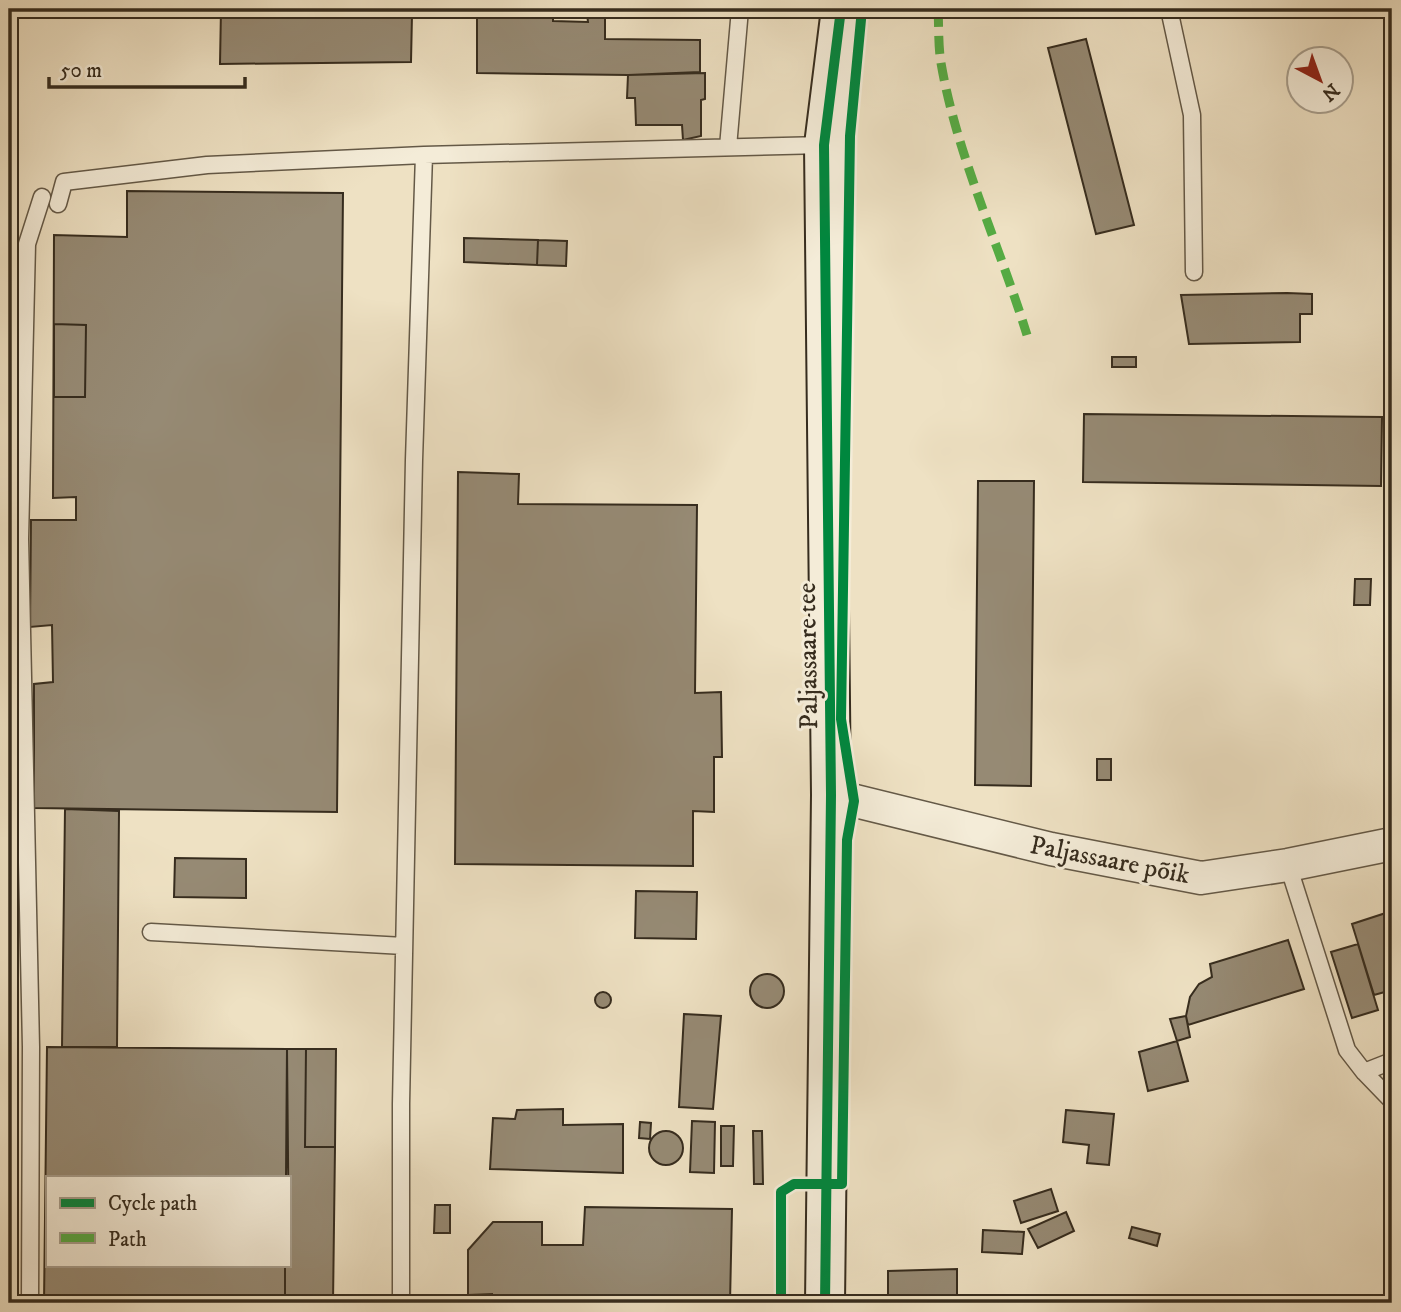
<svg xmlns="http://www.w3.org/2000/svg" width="1401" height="1312" font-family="'IM FELL DW Pica',serif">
	<rect width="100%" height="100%" fill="#eee1c3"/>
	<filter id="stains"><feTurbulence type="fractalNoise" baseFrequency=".00286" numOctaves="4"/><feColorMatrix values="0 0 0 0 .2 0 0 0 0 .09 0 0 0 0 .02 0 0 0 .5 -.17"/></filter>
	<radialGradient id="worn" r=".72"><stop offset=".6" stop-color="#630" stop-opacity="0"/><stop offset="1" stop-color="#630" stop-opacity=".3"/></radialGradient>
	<path fill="#968a74" stroke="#362c1e" stroke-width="2" d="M221,9H429L428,15H412L411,62L220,64Z
		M477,9H553V21L588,22L587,14H605V39L700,40V72L628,75L477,73Z
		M1086,39L1134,225L1096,234L1048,48Z
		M705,73V99L701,100V136L683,140L682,125H636L635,98H627L628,75Z
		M127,191L343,193L337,812L34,808V684L53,682L52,625L30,627L31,520H76V497L53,498L54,235L127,237Z
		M464,238L538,240L537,265L464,262Z
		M538,240L567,241L566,266L537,265Z
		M1287,293L1312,294V314H1300V342L1189,344L1181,295Z
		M54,324L86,325L85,397H54Z
		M1112,357H1136V367H1112Z
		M1084,414L1382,417L1381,486L1083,482Z
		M458,472L519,474L518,504L697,505L695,693L721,692L722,757H714V812L693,811V866L455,864Z
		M978,481H1034L1031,786L975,785Z
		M1355,579H1371L1370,605H1354Z
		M1097,759H1111V780H1097Z
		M65,809L119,811L117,1047H62Z
		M175,858L246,859V898L174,897Z
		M636,891L697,892L696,939L635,938Z
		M1392,911V990L1374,995L1352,924Z
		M1288,940L1304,989L1188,1025L1186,1016L1190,997L1199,984L1212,977L1210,964Z
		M1358,944L1378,1010L1352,1018L1331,952Z
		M750 991a17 17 0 1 1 34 0a17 17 0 1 1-34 0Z
		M595 1000a8 8 0 1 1 16 0a8 8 0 1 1-16 0Z
		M684,1014L721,1016L713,1109L679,1107Z
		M1186,1016L1190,1037L1177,1041L1170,1019Z
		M1177,1041L1188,1081L1148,1091L1139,1052Z
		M47,1047L287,1049L286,1177H47V1265H285V1303H44Z
		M287,1049H306L305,1147H335L333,1303H285V1265H289Z
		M306,1049H336L335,1147H305Z
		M563,1109V1125L623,1124V1173L490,1169L493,1118L515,1119L517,1110Z
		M1066,1110L1114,1114L1109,1165L1087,1163L1089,1145L1063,1142Z
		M692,1121L715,1122L714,1173L690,1172Z
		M640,1122L651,1123L650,1139L639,1138Z
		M721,1126H734L733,1166H721Z
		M649 1148a17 17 0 1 1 34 0a17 17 0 1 1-34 0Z
		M753,1131H762L763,1184H754Z
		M1051,1189L1058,1211L1021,1223L1014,1201Z
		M435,1205H450V1233H434Z
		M585,1207L732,1209L730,1303H492V1294L468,1295V1250L493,1222H542V1245H583Z
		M1066,1212L1074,1231L1038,1248L1028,1229Z
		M1132,1227L1160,1234L1157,1246L1129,1238Z
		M983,1230L1024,1232L1022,1254L982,1252Z
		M957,1269V1303H888V1271Z"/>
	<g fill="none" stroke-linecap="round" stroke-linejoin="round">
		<defs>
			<path id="lane" d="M1169,9L1192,115L1194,272
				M728,147L740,9
				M58,204L64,182L207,165L424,155L824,145
				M1288,865L1347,1050L1364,1072L1392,1101
				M151,932L404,946
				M1364,1072L1392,1061
				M30,1303L31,1047L20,539L27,244L42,197
				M401,1303V1104L414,460L424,155"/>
			<path id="street" d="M831,795L1051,849L1201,878L1288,865L1392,844"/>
			<path id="secondary" d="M825,1303L831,795L824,145L841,9"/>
		</defs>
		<use href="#lane" stroke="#645947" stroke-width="19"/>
		<use href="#street" stroke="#645947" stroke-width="35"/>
		<use href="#secondary" stroke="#362c1e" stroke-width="42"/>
		<use href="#lane" stroke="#f4ecd8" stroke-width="16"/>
		<use href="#street" stroke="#f4ecd8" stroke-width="32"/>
		<use href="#secondary" stroke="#f4ecd8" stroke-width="38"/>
		<path stroke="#55ab43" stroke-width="9" stroke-dasharray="18 9" stroke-linecap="butt" d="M938,9C939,26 938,45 941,63C957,156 999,244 1027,335"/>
		<defs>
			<path id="cycleway" d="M781,1303V1192L794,1184H842L847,840L854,801L841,719L850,136L862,9
				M825,1303L831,795L824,145L841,9"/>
		</defs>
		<use href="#cycleway" stroke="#f4ecd8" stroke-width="15"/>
		<use href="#cycleway" stroke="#00873e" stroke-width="10"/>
	</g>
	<g text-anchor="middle" stroke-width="6" stroke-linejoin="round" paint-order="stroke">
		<g font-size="26" fill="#362c1e" stroke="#f4ecd8">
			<text transform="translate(807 656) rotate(-91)" y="9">Paljassaare tee</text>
			<text transform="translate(1110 859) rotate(11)" y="9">Paljassaare põik</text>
		</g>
	</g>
	<rect width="1401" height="1312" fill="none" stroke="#eee1c3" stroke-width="35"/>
	<rect x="10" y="10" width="1380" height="1291" fill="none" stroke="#362c1e" stroke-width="3.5"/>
	<rect x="18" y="18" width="1366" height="1277" fill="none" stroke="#362c1e" stroke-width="2"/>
	<rect x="46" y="1176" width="245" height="91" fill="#f4ecd8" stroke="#a89f8e" stroke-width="2"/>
	<rect x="60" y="1198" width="35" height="10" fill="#00873e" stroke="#a89f8e" stroke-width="2"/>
	<text x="108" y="1210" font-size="21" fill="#362c1e">Cycle path</text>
	<rect x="60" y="1233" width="35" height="10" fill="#55ab43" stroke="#a89f8e" stroke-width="2"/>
	<text x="108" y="1246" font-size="21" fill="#362c1e">Path</text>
	<g transform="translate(1320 80) rotate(139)"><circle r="33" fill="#f4ecd8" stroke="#a89f8e" stroke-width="2"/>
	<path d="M0-5L12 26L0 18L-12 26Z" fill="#8f2418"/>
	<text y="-10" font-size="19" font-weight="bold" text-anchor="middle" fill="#362c1e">N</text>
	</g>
	<path d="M49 77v10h196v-10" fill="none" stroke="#362c1e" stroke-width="3.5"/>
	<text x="60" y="77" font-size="21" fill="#362c1e" stroke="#f4ecd8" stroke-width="5" paint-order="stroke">50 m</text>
	<rect width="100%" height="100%" filter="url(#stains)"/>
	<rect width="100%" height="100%" fill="url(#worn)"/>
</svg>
